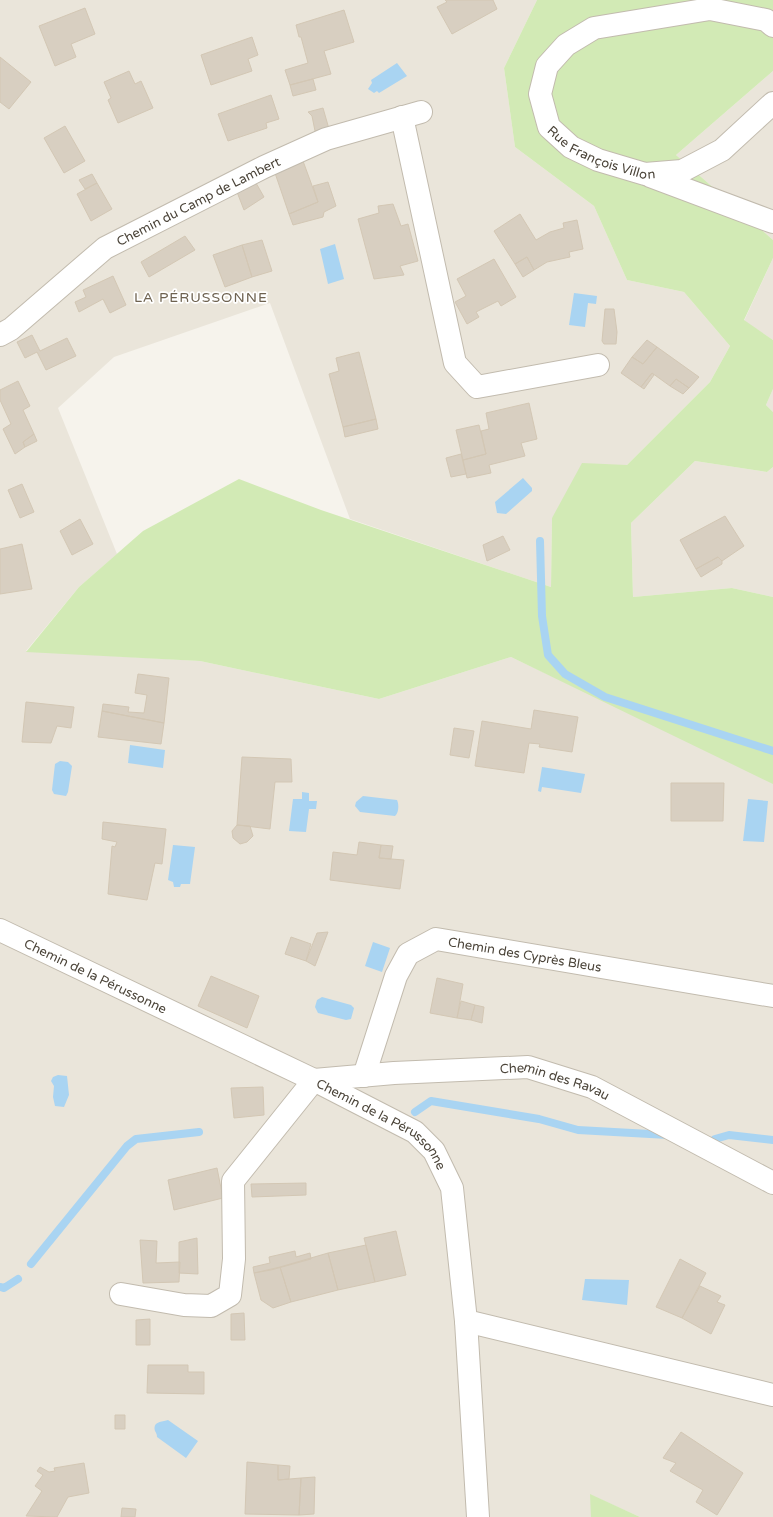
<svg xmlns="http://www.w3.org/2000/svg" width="773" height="1517" font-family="'Varela Round',sans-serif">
	<rect width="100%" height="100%" fill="#f6f3ec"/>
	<path fill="#eae5da" d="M0,0H537L504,68L515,147L594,206L627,280L684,292L730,346L710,382L627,465L552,518L551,587L350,519L270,303L114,357L58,408L117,554L79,587L26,651L200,661L379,699L511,657L773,781V1517H640L591,1495V1517H0Z
		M773,71V240L676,155Z
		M773,258V340L744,321Z
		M773,389V412L766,405Z
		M695,461L767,472L773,467V597L732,588L633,597L631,523Z"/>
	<path fill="#d2eab5" d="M537,0H773V71L676,155L773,240V258L744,320L773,340V389L766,405L773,412V467L767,472L695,461L631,523L633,597L732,588L773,597V784L511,657L379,699L200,661L26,652L79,587L143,531L239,479L321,510L551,587L552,518L582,463L627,465L710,382L730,346L684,292L627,280L594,206L515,147L504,68Z
		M590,1494L640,1517H591Z"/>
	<path fill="#a9d4f2" d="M397,63L407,76L379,93L377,91L374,93L368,89L372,83L371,80Z
		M335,244L344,279L328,284L320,249Z
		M574,293L597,296L596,304L588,303L585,327L569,325Z
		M523,478L532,488V491L506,514L497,513L495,502Z
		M130,745L165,750L163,768L128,763Z
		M60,761L68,762L72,766L68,792L66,796L54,794L52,790L55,764Z
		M542,767L585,774L581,793L542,787L541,792L538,791Z
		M302,792L309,793V801H317L316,809H309L306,832L289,831L293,799H302Z
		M363,796L397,800C399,804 399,813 395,816L360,812L355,806L356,802Z
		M748,799L768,801L764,842L743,841Z
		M173,845L195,847L190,884H181L180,887H174L173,882L168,880Z
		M373,942L390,948L382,972L365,966Z
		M322,997L351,1005L354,1008L351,1019L346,1020L318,1013L315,1007L317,1000Z
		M58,1075L67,1076L69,1095L64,1107L55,1106L53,1097L54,1086L51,1081L53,1077Z
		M585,1279L629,1280L627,1305L582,1300Z
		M168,1420L198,1441L186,1458L157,1437C157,1434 156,1433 155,1431C152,1421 163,1422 168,1420Z"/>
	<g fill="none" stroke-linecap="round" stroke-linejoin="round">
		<path stroke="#a9d4f2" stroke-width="8" d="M540,541L542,616L548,655L565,674L605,697L773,751
			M415,1112L431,1101L539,1119L578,1130L668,1135
			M715,1139L729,1135L773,1140
			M31,1264L127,1146L136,1139L199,1132
			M0,1287L4,1288L18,1279"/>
	</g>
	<path fill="#d8cfc1" stroke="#d3c7b4" d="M445,0H493L497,9L452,34L437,7L447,2Z
		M85,8L95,34L71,44L76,57L55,66L39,26Z
		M344,10L354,42L324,51L331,74L290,85L285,70L308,63L301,37H299L296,25Z
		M252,37L258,55L248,59L252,71L211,85L201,55Z
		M0,57L31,82L9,109L0,102Z
		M129,71L135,84L141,81L153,108L118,123L108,100L111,98L104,82Z
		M313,79L316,90L293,96L290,85Z
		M271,95L279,119L266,123L267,128L228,141L218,114Z
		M323,108L329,129L315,131L312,116L308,112Z
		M65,126L85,161L64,173L44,138Z
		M303,161L318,202L289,214L275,173Z
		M92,174L97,183L85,189L79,180Z
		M328,182L336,206L324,212L323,217L293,225L289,214L318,202L313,186Z
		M97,183L112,209L91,221L77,194Z
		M256,183L264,197L244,210L237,192Z
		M393,204L401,226L408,224L418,261L400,266L404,275L374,279L358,219L379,213L378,206Z
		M520,214L536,240L550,232L564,228L563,223L577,220L583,249L569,252L570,257L547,262L534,270L527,257L515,264L494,231Z
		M185,236L195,250L149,277L141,262Z
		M262,240L272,271L252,277L242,245Z
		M242,245L252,277L225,287L213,255Z
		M527,257L534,270L523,277L515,264Z
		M494,259L516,297L501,306L498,301L476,312L479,317L467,324L455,302L466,296L457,279Z
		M113,276L126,305L110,313L103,299L79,312L75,302L86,297L83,290Z
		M605,309H614L617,332L616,344H604L602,341Z
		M32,335L40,351L67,338L76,356L46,370L37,352L25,358L17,342Z
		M647,340L657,347L643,364L632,357Z
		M657,347L699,377L689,388L676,379L670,386L652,373L641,387L621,373L632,357L643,364Z
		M359,352L376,419L343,427L329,374L339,371L336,358Z
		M652,373L654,375L644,389L641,387Z
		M676,379L689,388L683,394L670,386Z
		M18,381L30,406L23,410L34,434L23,442L25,447L15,454L3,429L11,424L0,400V390Z
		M529,403L537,439L521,443L525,456L489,465L491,473L467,478L463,460L486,454L481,431L489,429L486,413Z
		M376,419L378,429L345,437L343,427Z
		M479,425L486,454L463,460L456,430Z
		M34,434L37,441L25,447L23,442Z
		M461,454L466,474L451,477L446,458Z
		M22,484L34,512L20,518L8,490Z
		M725,516L744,546L722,561L718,557L696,569L680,540Z
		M80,519L93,544L72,555L60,531Z
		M503,536L510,550L487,561L483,545Z
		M22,544L32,589L0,594V549Z
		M718,557L722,561V564L701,577L696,569Z
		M138,674L169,678L164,723L102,711L103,704L129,707L128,712L144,713L147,695L135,693Z
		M26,702L74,707L71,728L57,726L51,743L22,742Z
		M534,710L578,717L572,752L539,747L540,744L529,743L524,773L475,766L482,721L531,729Z
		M102,711L164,723L161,744L98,737Z
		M454,728L474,731L469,758L450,755Z
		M242,757L291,759L292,782H275L270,829L237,825Z
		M671,783H724L723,821H671Z
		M103,822L166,829L162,864L155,863L147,900L108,894L112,846L115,847L117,842L102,839Z
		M237,825L250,826L253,836L247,842L240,844L233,838L232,831Z
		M359,842L381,845L379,858L404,860L400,889L330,880L333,852L357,855Z
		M381,845L393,846L391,859L379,858Z
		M328,932L315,966L306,961L317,933Z
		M291,937L311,944L306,961L285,954Z
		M211,976L259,996L247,1028L198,1006Z
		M437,978L463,984L457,1018L430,1013Z
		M461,1001L475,1005L471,1020L457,1018Z
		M475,1005L484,1007L482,1023L471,1020Z
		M263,1087L264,1115L234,1118L231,1088Z
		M217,1168L223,1198L174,1210L168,1180Z
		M306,1183V1195L252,1197L251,1184Z
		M396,1231L406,1275L375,1282L364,1238Z
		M197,1238L198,1274L179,1273V1242Z
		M140,1240L157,1241L156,1263L180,1262L179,1282L143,1283Z
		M366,1245L375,1282L338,1290L328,1253Z
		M295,1251L296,1257L310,1253L311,1259L271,1270L254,1273L253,1267L270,1263L269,1257Z
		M328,1253L338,1290L291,1302L280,1267Z
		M680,1259L706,1273L682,1318L656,1307Z
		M280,1267L291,1302L273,1308L261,1300L254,1273Z
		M700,1286L721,1296L717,1302L725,1305L711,1334L682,1318Z
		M244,1313L245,1340H231V1314Z
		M150,1319V1345H136V1320Z
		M148,1365H188V1372H204V1394L147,1393Z
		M115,1415H125V1429H115Z
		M681,1432L743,1473L717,1515L696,1502L703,1490L670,1471L676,1463L663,1458Z
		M247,1462L278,1465V1480L301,1478L299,1515L245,1514Z
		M84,1463L89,1493L68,1497L57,1517L26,1516L42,1491L35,1486L43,1475L37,1471L40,1467L49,1472L55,1471L54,1468Z
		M278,1465L290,1466L289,1479L278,1480Z
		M315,1477L314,1514L299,1515L301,1478Z
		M122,1508L136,1509L135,1517H121Z"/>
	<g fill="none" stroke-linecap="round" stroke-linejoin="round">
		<defs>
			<g id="minor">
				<path id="s1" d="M773,26L766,20L710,9L594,28L566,45L547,66L540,94L549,127L571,147L598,160L645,174L682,171L722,150L773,103"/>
				<path d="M402,117L455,363L477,387L598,365"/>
				<path d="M650,176L773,222"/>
				<path id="s2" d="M0,335L11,329L105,248L264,167L326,139L421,112"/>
				<path id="s3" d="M0,930L314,1080L415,1132L434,1151L452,1188L466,1321L478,1517"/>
				<path id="s4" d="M364,1076L396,976L408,954L436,939L773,996"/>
				<path id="s5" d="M121,1294L184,1305L211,1306L230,1295L234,1259L233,1181L314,1080L394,1073L528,1067L592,1087L773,1183"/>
				<path d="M466,1321L773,1395"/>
			</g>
		</defs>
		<use href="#minor" stroke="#c2bbae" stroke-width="24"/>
		<use href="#minor" stroke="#fff" stroke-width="22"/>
	</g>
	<g text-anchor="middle" stroke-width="3.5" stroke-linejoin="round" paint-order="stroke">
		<g font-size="13" fill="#4b4439" stroke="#fff">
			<text dy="5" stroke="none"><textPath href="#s1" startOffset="368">Rue François Villon</textPath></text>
			<text dy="5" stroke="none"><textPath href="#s2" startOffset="241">Chemin du Camp de Lambert</textPath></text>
			<text dy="5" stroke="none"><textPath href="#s4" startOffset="252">Chemin des Cyprès Bleus</textPath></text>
			<text dy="5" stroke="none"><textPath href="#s3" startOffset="106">Chemin de la Pérussonne</textPath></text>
			<text dy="5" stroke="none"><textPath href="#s5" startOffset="600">Chemin des Ravau</textPath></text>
			<text dy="5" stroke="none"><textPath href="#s3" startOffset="430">Chemin de la Pérussonne</textPath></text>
		</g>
		<g font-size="14" letter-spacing="1" fill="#6e6250" stroke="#fff">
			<text x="201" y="302">LA PÉRUSSONNE</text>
		</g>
	</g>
</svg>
